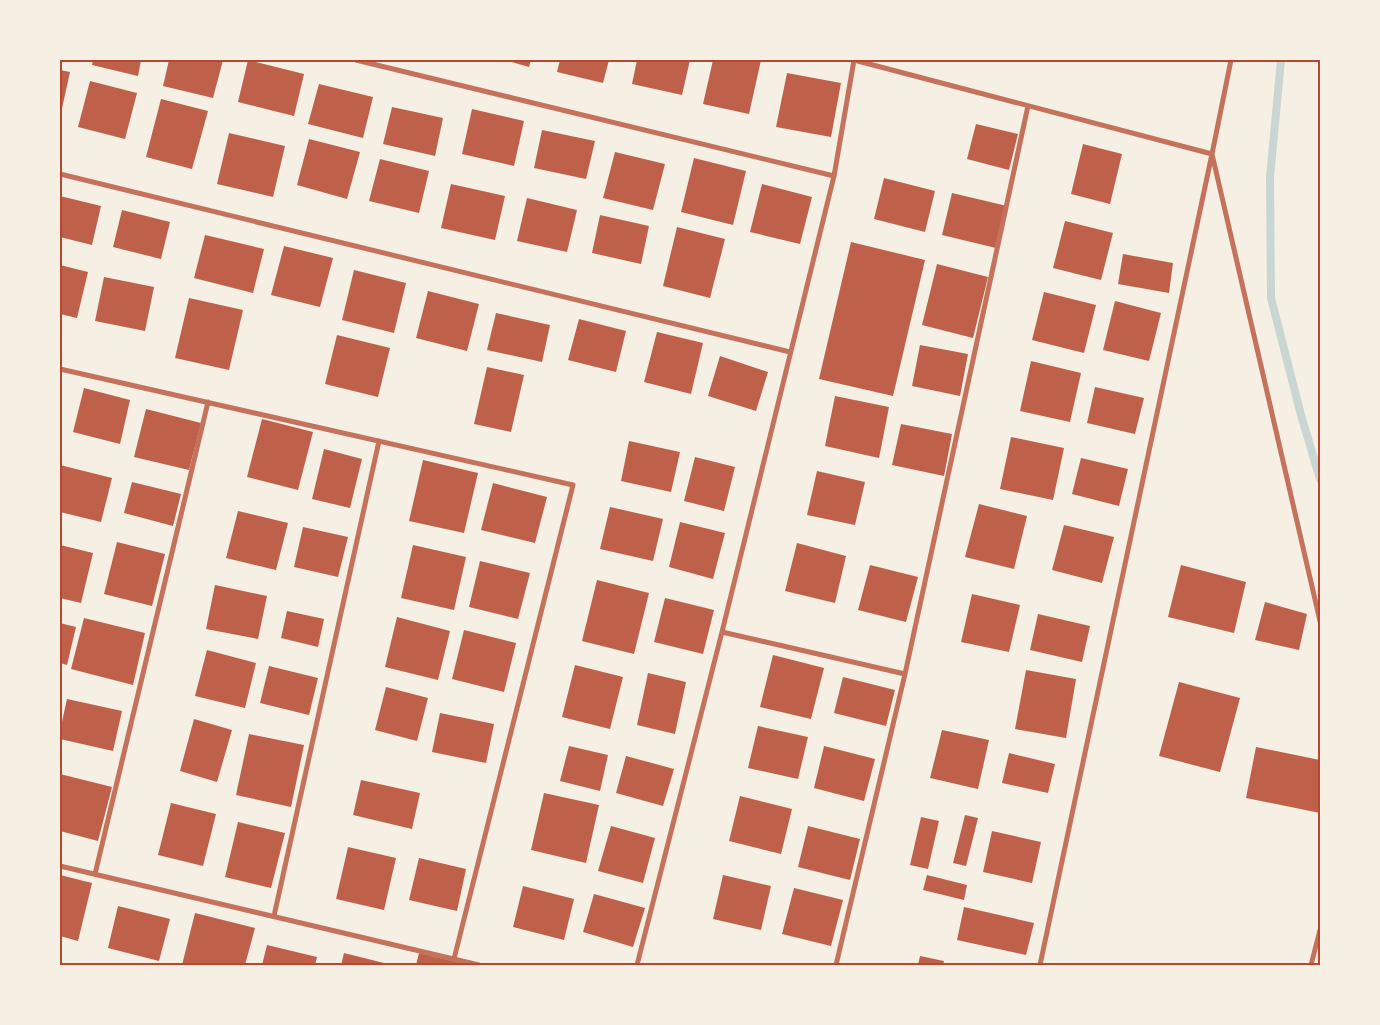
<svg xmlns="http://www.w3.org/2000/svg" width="1380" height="1025" font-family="Lato,sans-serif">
	<rect width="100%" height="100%" fill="#f6efe4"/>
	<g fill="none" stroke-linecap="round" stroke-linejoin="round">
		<path stroke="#c9d6d2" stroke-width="8" d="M1281,60L1270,177L1271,298L1301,415L1320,479"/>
	</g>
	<path fill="#bf614a" d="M93,60H141L138,76L92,65Z
		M169,60H223L213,98L163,86Z
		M248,60L304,74L294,116L238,102Z
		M504,60H531L529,67Z
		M560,60H609L603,83L557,72Z
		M637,60H690L682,95L632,84Z
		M713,60H761L749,114L703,104Z
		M60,70L70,72L61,113H60Z
		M787,73L841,83L831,137L776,127Z
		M90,81L137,93L125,139L78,127Z
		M319,84L373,97L363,138L308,124Z
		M161,99L208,111L192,169L146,157Z
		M392,107L443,118L435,156L383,144Z
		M472,109L524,121L514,166L462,154Z
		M976,124L1018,134L1009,170L967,159Z
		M542,130L595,141L586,179L534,168Z
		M229,133L285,146L273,197L217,184Z
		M309,139L360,152L347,199L297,185Z
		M1083,144L1122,154L1110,204L1071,194Z
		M615,152L665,164L653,210L603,198Z
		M694,158L746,171L733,225L681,212Z
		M380,159L429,171L419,213L369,201Z
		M884,178L935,191L925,232L874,219Z
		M451,184L505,196L495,240L441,228Z
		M762,184L812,197L800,244L750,232Z
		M952,193L1007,206L996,248L942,235Z
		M60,196L101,206L92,245L60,237Z
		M527,198L577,210L567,252L517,241Z
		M122,210L170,222L161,259L113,247Z
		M600,215L649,226L641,264L592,253Z
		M1065,221L1113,233L1101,280L1053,268Z
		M677,227L725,239L710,298L663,286Z
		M205,235L264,249L253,293L194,278Z
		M851,242L925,260L893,396L819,379Z
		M284,246L333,258L320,307L271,295Z
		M1123,254L1173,263L1169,293L1118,284Z
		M937,264L988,277L973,338L922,325Z
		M60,265L88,272L77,318L60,314Z
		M354,270L406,283L394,333L342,320Z
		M104,277L154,287L145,331L95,321Z
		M428,291L479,304L467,351L416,338Z
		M1044,292L1096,305L1084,353L1032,340Z
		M189,298L243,310L229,370L175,358Z
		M1115,301L1161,313L1149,361L1103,350Z
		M496,313L550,325L542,362L487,350Z
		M579,319L626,331L616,372L568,360Z
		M657,332L703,343L691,394L644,382Z
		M337,335L390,348L378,397L325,384Z
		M920,345L968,354L960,396L912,386Z
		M720,356L768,372L756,411L708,396Z
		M1031,361L1081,373L1070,422L1020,411Z
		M487,367L524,375L511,432L474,424Z
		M1095,387L1144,398L1135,434L1087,423Z
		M84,388L130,400L120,444L73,432Z
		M835,396L889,407L879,458L825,446Z
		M146,409L201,423L189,470L134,457Z
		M262,419L313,432L298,490L247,477Z
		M901,424L952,434L944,476L892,465Z
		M1011,437L1064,448L1053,500L1000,489Z
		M629,441L680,452L671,492L621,481Z
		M324,449L362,459L350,508L312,499Z
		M695,457L735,467L724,511L684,501Z
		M1081,458L1128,469L1119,506L1072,494Z
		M423,460L478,473L464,533L409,521Z
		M60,465L112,478L101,522L60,512Z
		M817,471L865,482L855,525L807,515Z
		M132,482L181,494L173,526L124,513Z
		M493,483L547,497L535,543L481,530Z
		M979,504L1027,516L1014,569L965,557Z
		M610,507L663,519L653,561L600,549Z
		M238,511L288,523L276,570L226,558Z
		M680,522L725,533L713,579L669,567Z
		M1064,525L1114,537L1102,583L1052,570Z
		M303,527L348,537L338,577L294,567Z
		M117,542L165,554L152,606L104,594Z
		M797,543L846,556L835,603L785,591Z
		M60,545L93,553L81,603L60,598Z
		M413,545L466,557L454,610L401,598Z
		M480,561L530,573L518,619L469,607Z
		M870,565L918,577L906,622L858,610Z
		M1181,565L1246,582L1234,633L1168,617Z
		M597,580L649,593L634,654L582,641Z
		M215,585L267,596L258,639L206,629Z
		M972,594L1020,605L1009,652L961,642Z
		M665,598L714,610L703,654L654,642Z
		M1265,602L1307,614L1299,650L1255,640Z
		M287,611L324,619L318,647L281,638Z
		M1038,614L1090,626L1082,662L1030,650Z
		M397,617L450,631L438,680L385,667Z
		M84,618L145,633L133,685L71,669Z
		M60,623L76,627L67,665L60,663Z
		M464,630L516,643L504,692L452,679Z
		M207,650L256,663L245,708L195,696Z
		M773,655L824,668L811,719L760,707Z
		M575,665L623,677L610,729L562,717Z
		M269,666L318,678L309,715L260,703Z
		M1026,670L1076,679L1066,738L1015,729Z
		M648,673L686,682L675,734L637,725Z
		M843,677L895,690L886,726L834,713Z
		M1179,682L1240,698L1220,772L1159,756Z
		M386,687L428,698L417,741L375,730Z
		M67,699L122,711L113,751L60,739V731Z
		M440,713L494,724L486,763L432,752Z
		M194,719L232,730L217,782L180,771Z
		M758,726L808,737L798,779L748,768Z
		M942,730L989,740L978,789L930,778Z
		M249,734L304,745L291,807L236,795Z
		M569,746L608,755L600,791L560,781Z
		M824,746L875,759L864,801L814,788Z
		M1256,747L1320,760V813L1246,798Z
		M1009,753L1055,764L1048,793L1002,783Z
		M626,756L674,769L663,806L616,793Z
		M60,774L112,787L98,841L60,831Z
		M361,780L420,793L412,829L353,815Z
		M544,793L599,805L586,863L531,850Z
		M740,796L792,809L781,854L729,841Z
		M171,803L216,814L203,866L158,855Z
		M965,815L978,818L966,866L953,863Z
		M921,817L939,821L928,869L910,865Z
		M238,822L285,833L271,888L225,877Z
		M611,826L655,838L643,883L598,871Z
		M808,826L860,839L850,880L798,867Z
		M992,831L1041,842L1032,883L983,872Z
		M348,847L396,858L384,910L336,899Z
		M419,858L466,869L457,911L409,900Z
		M60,875L92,883L78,941L60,936Z
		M723,875L771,886L761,930L713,919Z
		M927,875L967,885L964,900L923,890Z
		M523,886L574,899L564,940L513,927Z
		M794,888L843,900L831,946L782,934Z
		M594,894L645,908L633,947L583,932Z
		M118,906L170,919L159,961L108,948Z
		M964,907L1034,923L1026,955L957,940Z
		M195,913L255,928L245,965H182Z
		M267,945L317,957L315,965H262Z
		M344,953L388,964V965H341Z
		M419,953L465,964L464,965H416Z
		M920,956L944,961L943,965H918Z"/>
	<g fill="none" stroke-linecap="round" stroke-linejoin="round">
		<path stroke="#c5725c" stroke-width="5" d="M356,60L834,176
			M854,60L1212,154L1040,965
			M1231,60L1212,154L1320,621
			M60,174L790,352
			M60,369L573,485L454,959
			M722,632L905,674
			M60,866L479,965
			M95,874L208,402
			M274,916L379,441
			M637,965L722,632L834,176L854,60
			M836,965L905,674L1028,106
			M1311,965L1320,930"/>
	</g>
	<rect width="1380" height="1025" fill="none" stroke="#f6efe4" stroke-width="122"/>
	<rect x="61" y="61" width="1258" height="903" fill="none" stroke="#b5482f" stroke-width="2"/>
</svg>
